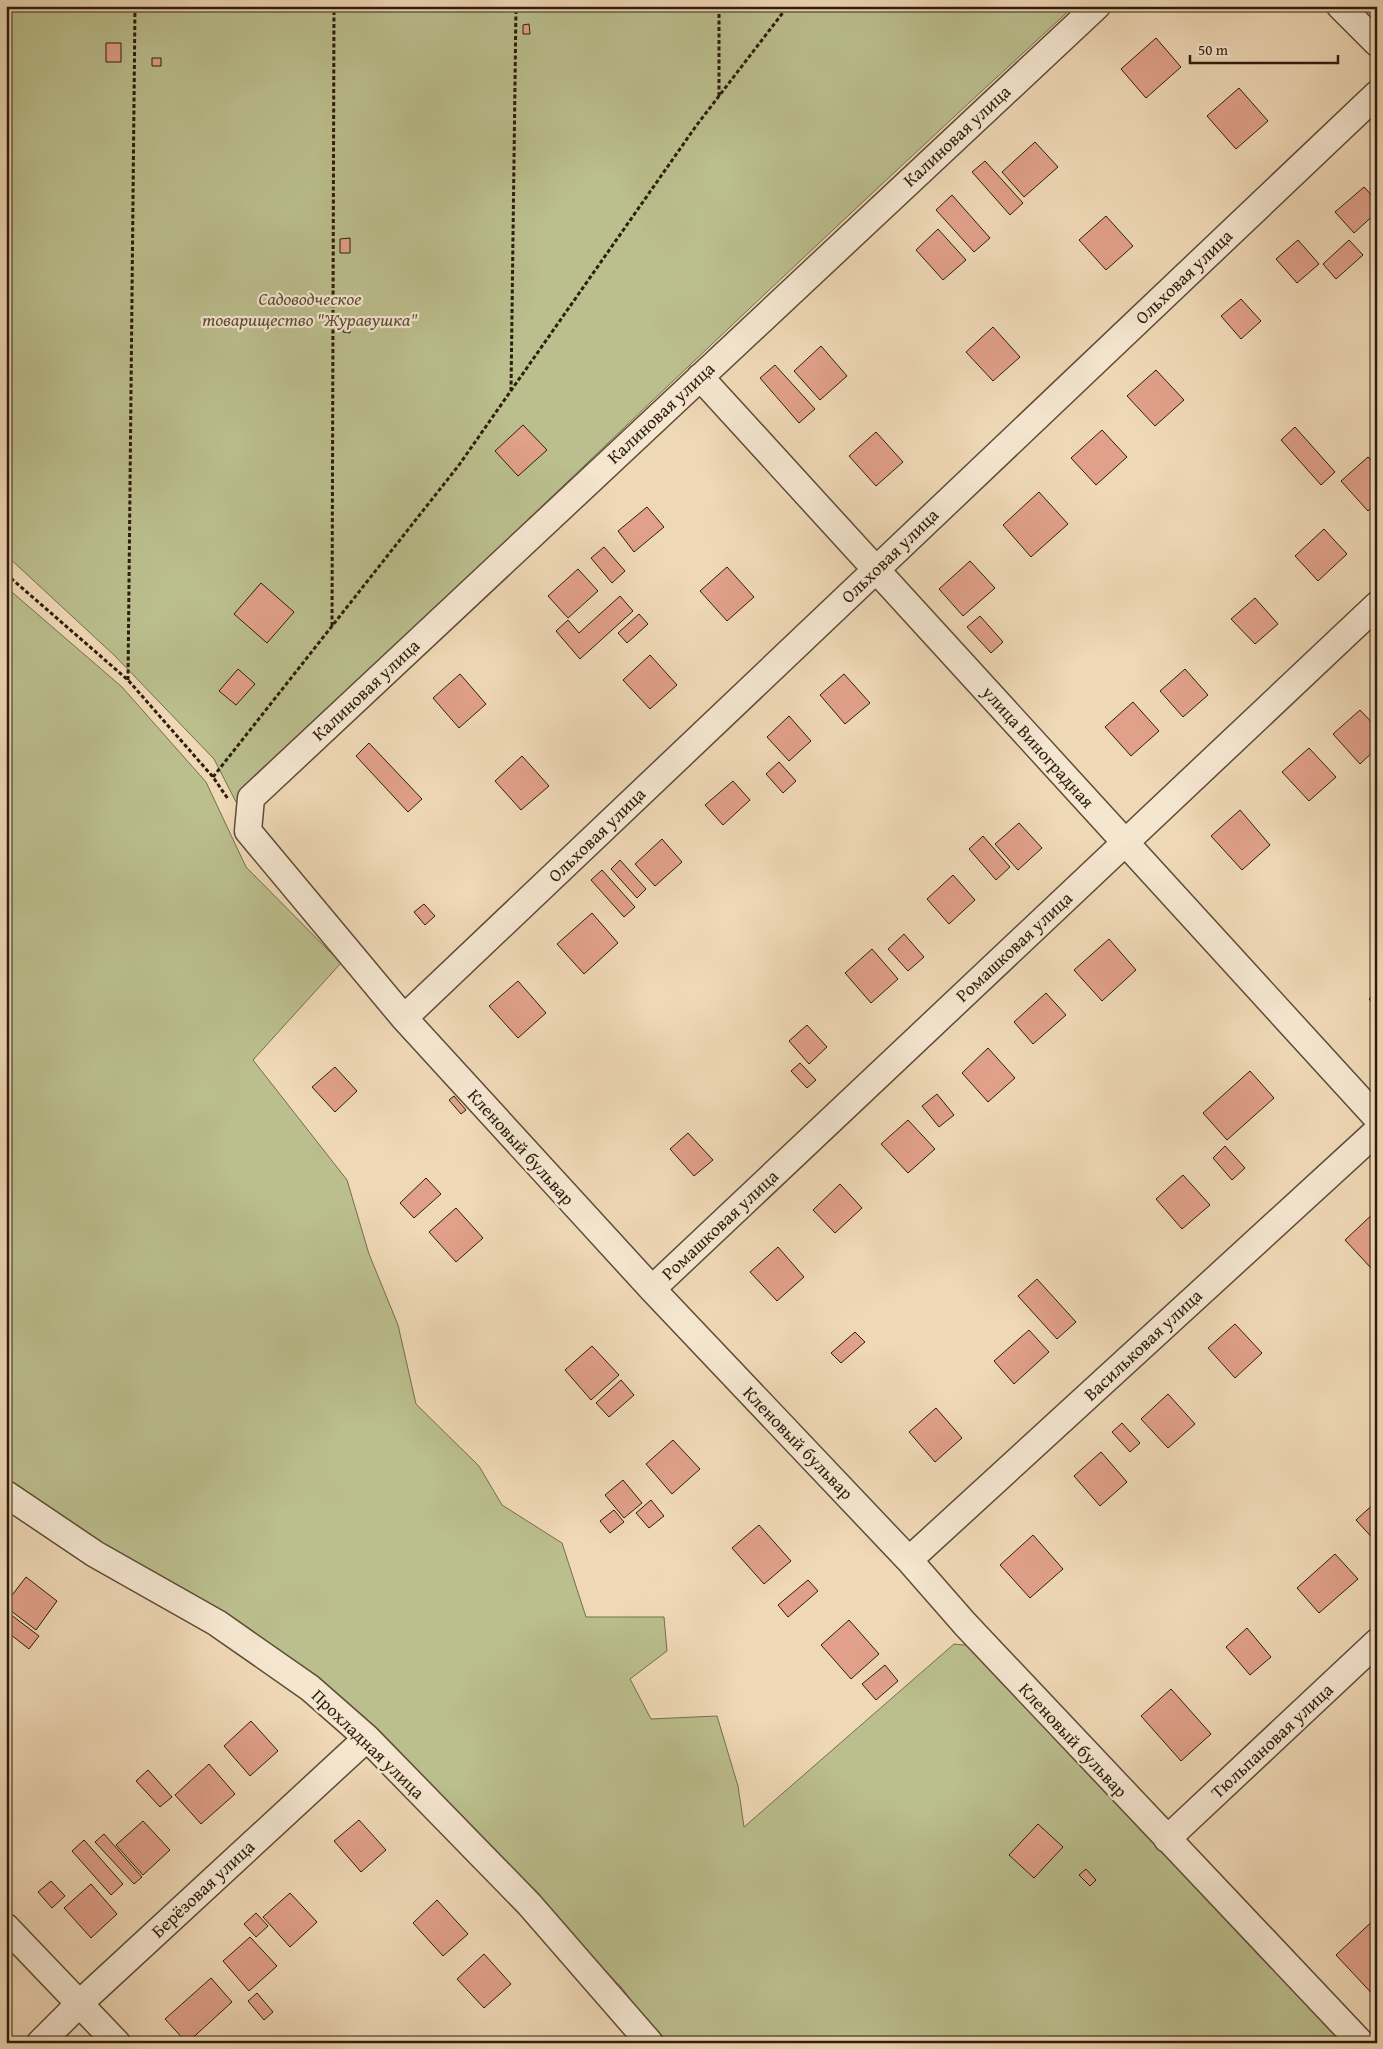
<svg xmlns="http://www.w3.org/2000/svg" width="1383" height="2049" font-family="'Gentium Book Plus',serif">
	<rect width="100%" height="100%" fill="#efd8b6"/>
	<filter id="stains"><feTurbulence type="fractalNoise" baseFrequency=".004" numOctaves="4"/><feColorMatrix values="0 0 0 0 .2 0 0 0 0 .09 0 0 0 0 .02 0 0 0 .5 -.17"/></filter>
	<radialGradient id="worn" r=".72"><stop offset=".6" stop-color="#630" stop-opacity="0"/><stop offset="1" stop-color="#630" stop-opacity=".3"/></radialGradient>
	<path fill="#bbbe8d" stroke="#746e4c" d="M6,6H1074C790,267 512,533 236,802L214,759L115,656L6,555Z
		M1351,6H1377V33Z
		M6,587L122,687L206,782L246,867L341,963L253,1060L347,1180L369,1254L398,1325L416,1404L479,1466L502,1505L562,1543L586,1617H664L667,1651L630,1679L651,1719L717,1716L738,1786L744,1827L954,1644L974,1646L1343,2043H663L622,1988L469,1831L418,1771L6,1488Z"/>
	<path fill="#e0a089" stroke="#2e1d0b" d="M529,24L530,34H523V25Z
		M1156,38L1181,67L1146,98L1121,69Z
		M106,43H121V62H106Z
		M152,58H161V66H152Z
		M1239,88L1268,121L1236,149L1207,116Z
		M1035,142L1058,167L1024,197L1002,172Z
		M985,161L1023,203L1010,215L972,172Z
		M1364,187L1377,201V212L1354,233L1335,212Z
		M952,195L990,238L974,252L936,210Z
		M1106,216L1133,246L1106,270L1079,240Z
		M938,229L966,260L943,280L916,250Z
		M350,238V253H340V239Z
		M1298,240L1319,264L1297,283L1276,259Z
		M1349,240L1363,255L1336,279L1323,264Z
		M1241,299L1261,321L1241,339L1221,316Z
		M344,318L351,319L350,333L343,332Z
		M993,327L1020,357L993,381L966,352Z
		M821,346L847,376L820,400L794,371Z
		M775,365L815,409L799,423L760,378Z
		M1156,370L1184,400L1155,426L1127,396Z
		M523,425L547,450L518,476L495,451Z
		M1295,427L1335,472L1321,485L1281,440Z
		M1102,430L1127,457L1096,485L1071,458Z
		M876,432L903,462L876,486L849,456Z
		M1368,457L1377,467V503L1368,511L1341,481Z
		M1039,492L1068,524L1031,557L1003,525Z
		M647,507L664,527L634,552L618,531Z
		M1324,529L1347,554L1318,581L1295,556Z
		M604,547L625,571L612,583L591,558Z
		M970,561L995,588L963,616L939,589Z
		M727,567L754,597L727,621L700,591Z
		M578,569L598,591L568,618L548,596Z
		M261,583L294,612L267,643L234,614Z
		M620,596L633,611L580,659L556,631L568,620L579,633Z
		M1255,598L1278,624L1255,644L1231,619Z
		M639,614L648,624L627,643L618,633Z
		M980,616L1003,642L991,653L967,627Z
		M650,655L677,685L650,709L623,680Z
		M238,669L255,684L236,705L219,691Z
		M1185,669L1208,695L1183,717L1160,691Z
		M460,674L486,704L459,728L433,698Z
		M844,674L870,703L845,724L820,695Z
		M1133,702L1159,731L1131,756L1105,727Z
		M1360,710L1377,728V748L1360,764L1333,734Z
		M789,716L811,741L789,761L767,737Z
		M369,743L422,799L408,812L356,756Z
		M1309,748L1336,777L1309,801L1282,772Z
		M522,756L549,786L521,810L495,781Z
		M779,762L796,781L783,793L766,774Z
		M733,781L750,800L723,825L705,805Z
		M1240,810L1270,845L1242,870L1211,836Z
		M1019,823L1042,848L1018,870L995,844Z
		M983,836L1010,867L996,880L969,849Z
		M662,839L682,862L655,886L635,864Z
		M620,860L646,889L637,898L611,869Z
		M602,870L635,907L624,917L591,880Z
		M953,875L975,900L949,924L927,899Z
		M424,904L435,916L425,925L414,912Z
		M592,913L618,943L584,974L557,944Z
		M904,934L924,957L908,971L888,949Z
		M1109,939L1136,970L1102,1001L1074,970Z
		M872,949L898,979L871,1003L845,973Z
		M518,981L546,1013L518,1038L489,1006Z
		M1377,992V1007L1369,999Z
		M1046,993L1066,1015L1033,1044L1014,1022Z
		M807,1025L827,1047L809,1064L789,1041Z
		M988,1048L1015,1078L988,1102L962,1073Z
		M800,1063L816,1080L807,1088L791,1071Z
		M335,1067L357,1091L335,1112L312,1087Z
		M1250,1071L1274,1098L1227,1140L1203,1113Z
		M937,1094L954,1115L939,1127L922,1106Z
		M454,1096L466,1110L461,1114L449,1100Z
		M908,1120L935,1149L908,1173L881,1144Z
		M688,1133L713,1160L694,1176L670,1149Z
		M1225,1146L1245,1168L1232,1180L1213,1158Z
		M1183,1175L1210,1205L1182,1229L1156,1199Z
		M426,1178L441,1194L414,1218L400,1203Z
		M840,1184L862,1208L835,1233L813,1210Z
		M456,1208L483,1238L456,1262L429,1232Z
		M1377,1210V1263L1371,1268L1345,1240Z
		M778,1247L804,1277L777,1301L750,1272Z
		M1037,1279L1076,1322L1057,1339L1018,1296Z
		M1235,1324L1262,1353L1235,1378L1208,1348Z
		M1029,1330L1049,1352L1014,1384L994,1361Z
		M855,1332L865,1342L841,1363L831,1353Z
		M592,1346L619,1375L591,1400L565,1370Z
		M621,1380L634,1395L609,1417L596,1403Z
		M1168,1394L1195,1424L1168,1448L1141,1419Z
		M936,1408L962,1438L935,1462L909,1432Z
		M1122,1423L1140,1443L1130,1452L1112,1432Z
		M673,1440L700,1469L672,1494L646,1464Z
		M1101,1452L1127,1482L1100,1506L1074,1476Z
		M623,1480L642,1503L624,1518L605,1495Z
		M651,1500L664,1516L649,1528L636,1513Z
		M1377,1501V1543L1356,1520Z
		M614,1510L624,1522L610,1533L600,1521Z
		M759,1525L791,1561L764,1584L732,1548Z
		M1033,1535L1063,1569L1030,1598L1000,1565Z
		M1335,1554L1358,1579L1319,1613L1297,1588Z
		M26,1577L57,1601L36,1630L6,1607V1603Z
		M808,1580L818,1591L788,1617L778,1605Z
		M6,1611L39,1636L29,1649L6,1631Z
		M849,1620L879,1654L851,1679L821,1645Z
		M1247,1628L1271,1657L1250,1675L1226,1647Z
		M885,1665L898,1681L876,1700L862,1684Z
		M1171,1689L1211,1734L1181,1761L1141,1716Z
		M251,1721L278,1751L250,1776L224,1746Z
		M209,1764L235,1794L201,1824L175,1795Z
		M148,1770L172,1797L160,1807L136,1781Z
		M359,1820L386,1850L361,1872L334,1841Z
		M143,1821L170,1850L143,1875L116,1845Z
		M1038,1824L1063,1847L1034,1878L1009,1855Z
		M104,1834L142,1877L134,1884L95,1842Z
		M84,1840L123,1884L111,1895L72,1851Z
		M1086,1869L1096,1880L1090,1886L1079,1875Z
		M51,1881L65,1896L52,1908L38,1892Z
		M91,1884L117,1914L91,1938L64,1908Z
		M290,1893L317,1922L290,1947L263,1917Z
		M437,1900L468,1934L443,1956L413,1923Z
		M256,1913L268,1926L256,1937L244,1924Z
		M1377,1917V1999L1336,1955Z
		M250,1937L277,1966L249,1991L223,1961Z
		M484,1954L511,1984L484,2008L457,1979Z
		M211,1978L232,2002L187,2043L165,2019Z
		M257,1993L273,2012L264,2020L248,2001Z"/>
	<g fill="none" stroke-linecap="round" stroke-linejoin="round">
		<defs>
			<path id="minor" d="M1097,6L251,798L248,831L404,1018L652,1289L909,1560L965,1624L1361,2043
				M1340,6L1377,43
				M700,377L1377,1118
				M404,1018L1377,94
				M652,1289L1377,605
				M6,1494L95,1554L217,1623L310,1688L367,1738L529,1904L650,2043
				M909,1560L1377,1131
				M1167,1839L1377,1642
				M6,1927L117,2043
				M40,2043L79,2004L367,1738"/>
		</defs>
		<use href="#minor" stroke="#5e4c36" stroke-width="29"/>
		<path stroke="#2e1d0b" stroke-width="3" stroke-dasharray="4 2.5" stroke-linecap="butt" d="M719,96V6
			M511,391L516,6
			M6,574L128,680L213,777L228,799
			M332,626L334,6
			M128,680L135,6
			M213,777L459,465L696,126L788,6"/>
		<use href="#minor" stroke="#f5e6d0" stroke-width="26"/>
	</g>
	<g text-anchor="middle" stroke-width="4.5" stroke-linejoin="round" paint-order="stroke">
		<g font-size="18" fill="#2e1d0b" stroke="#f5e6d0">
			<text transform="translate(957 136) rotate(-43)" y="6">Калиновая улица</text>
			<text transform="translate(1184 277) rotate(-44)" y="6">Ольховая улица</text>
			<text transform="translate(661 413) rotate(-43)" y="6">Калиновая улица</text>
			<text transform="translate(890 556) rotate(-44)" y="6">Ольховая улица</text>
			<text transform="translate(366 690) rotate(-43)" y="6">Калиновая улица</text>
			<text transform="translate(1038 747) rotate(48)" y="6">улица Виноградная</text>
			<text transform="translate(597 835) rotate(-44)" y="6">Ольховая улица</text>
			<text transform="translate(1014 947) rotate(-43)" y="6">Ромашковая улица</text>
			<text transform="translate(521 1147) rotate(48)" y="6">Кленовый бульвар</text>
			<text transform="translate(720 1225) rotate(-43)" y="6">Ромашковая улица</text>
			<text transform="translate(1143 1345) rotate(-43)" y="6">Васильковая улица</text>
			<text transform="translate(798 1443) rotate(46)" y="6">Кленовый бульвар</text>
			<text transform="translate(1073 1740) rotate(47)" y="6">Кленовый бульвар</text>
			<text transform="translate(1272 1741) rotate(-43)" y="6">Тюльпановая улица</text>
			<text transform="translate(368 1744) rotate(44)" y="6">Прохладная улица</text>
			<text transform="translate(203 1889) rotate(-43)" y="6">Берёзовая улица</text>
		</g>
		<g font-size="18" font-style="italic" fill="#584d32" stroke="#f5e6d0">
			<text x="310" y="305">Садоводческое<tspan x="310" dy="21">товарищество "Журавушка"</tspan></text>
		</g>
	</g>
	<rect width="1383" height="2049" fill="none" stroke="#efd8b6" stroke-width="25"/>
	<rect x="8" y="8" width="1368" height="2034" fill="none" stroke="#2e1d0b" stroke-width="2.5"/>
	<rect x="12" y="12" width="1358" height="2024" fill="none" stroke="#2e1d0b"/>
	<path d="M1190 55v8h148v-8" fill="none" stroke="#2e1d0b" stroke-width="2.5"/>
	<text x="1198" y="55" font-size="15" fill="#2e1d0b" stroke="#f5e6d0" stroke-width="4" paint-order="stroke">50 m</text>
	<rect width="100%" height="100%" filter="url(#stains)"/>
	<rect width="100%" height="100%" fill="url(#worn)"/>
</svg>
